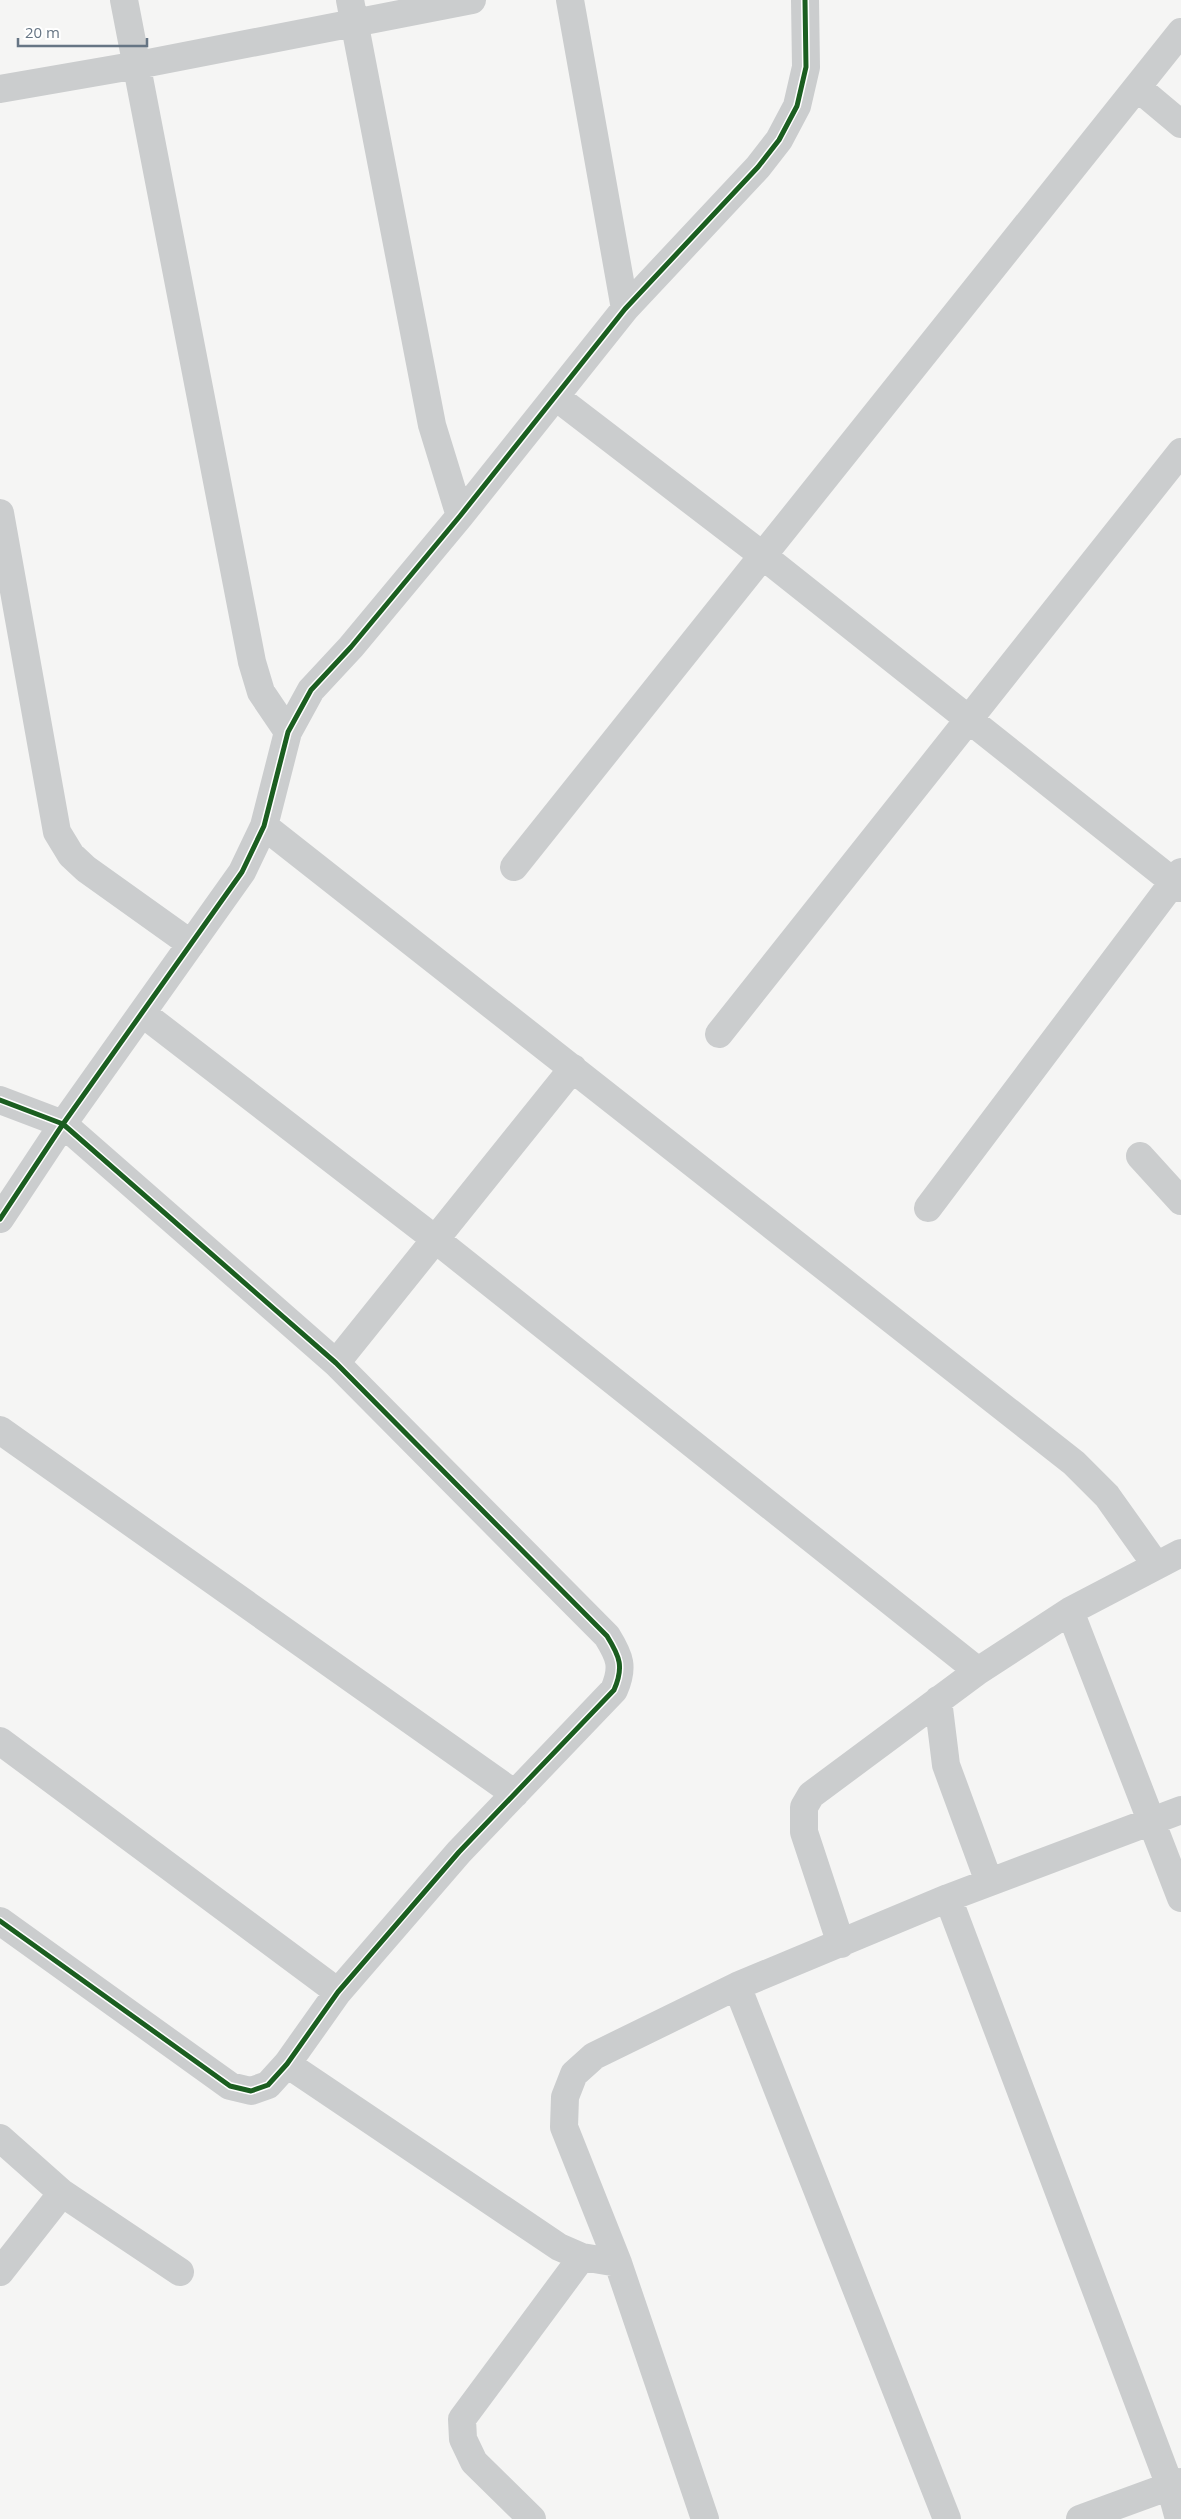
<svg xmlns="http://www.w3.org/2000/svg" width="1181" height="2519" font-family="'Open Sans',sans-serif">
	<rect width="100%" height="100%" fill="#f5f5f4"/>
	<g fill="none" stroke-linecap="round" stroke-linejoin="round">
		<path stroke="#cbcdce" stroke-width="28" d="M124,0L252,662L261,692L288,732
			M350,0L432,425L460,516
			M570,0L625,309
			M1138,88L1181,124
			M0,89L138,65L472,0
			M556,397L762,555L1181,888
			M0,513L57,832L71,855L86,869L191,944
			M264,826L1074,1463L1107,1496L1156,1565
			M514,867L1181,32
			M142,1013L435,1239L978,1671
			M719,1034L1181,452
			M0,1100L63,1124L336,1363L607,1636C620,1657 624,1667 614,1690L459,1852L338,1992L287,2064L268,2085L251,2091L230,2086L0,1921
			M1140,1156L1181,1201
			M928,1208L1181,872
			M0,1219L63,1124L242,872L264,826L288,732L311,690L351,647L460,516L625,309L758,167L779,140L797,106L806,67L805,0
			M336,1363L573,1068
			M0,1430L515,1794
			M1070,1611L1181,1898
			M938,1700L946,1765L989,1882
			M0,1741L338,1992
			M948,1898L1170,2486L1179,2519
			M841,1944L804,1832V1807L811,1795L978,1671L1070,1611L1181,1553
			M737,1986L947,2519
			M287,2064L559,2247L582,2257L618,2263
			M0,2138L62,2193L180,2272
			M0,2272L62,2193
			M532,2519L474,2462L463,2439L462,2419L582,2257
			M705,2519L618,2263L564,2127L565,2097L574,2074L594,2056L737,1986L948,1898L1181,1810
			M1080,2519L1181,2482"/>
		<defs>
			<path id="cycleway" d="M0,1100L63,1124L336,1363L607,1636C620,1657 624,1667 614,1690L459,1852L338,1992L287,2064L268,2085L251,2091L230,2086L0,1921
				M0,1219L63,1124L242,872L264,826L288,732L311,690L351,647L460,516L625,309L758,167L779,140L797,106L806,67L805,0"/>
		</defs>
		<use href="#cycleway" stroke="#fff" stroke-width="8"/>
		<use href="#cycleway" stroke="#1b5e20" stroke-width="5"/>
	</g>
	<path d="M18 38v8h129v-8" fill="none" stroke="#667584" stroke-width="2.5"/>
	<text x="25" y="38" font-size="15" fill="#667584" stroke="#ffffff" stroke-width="4" paint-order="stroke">20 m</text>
</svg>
